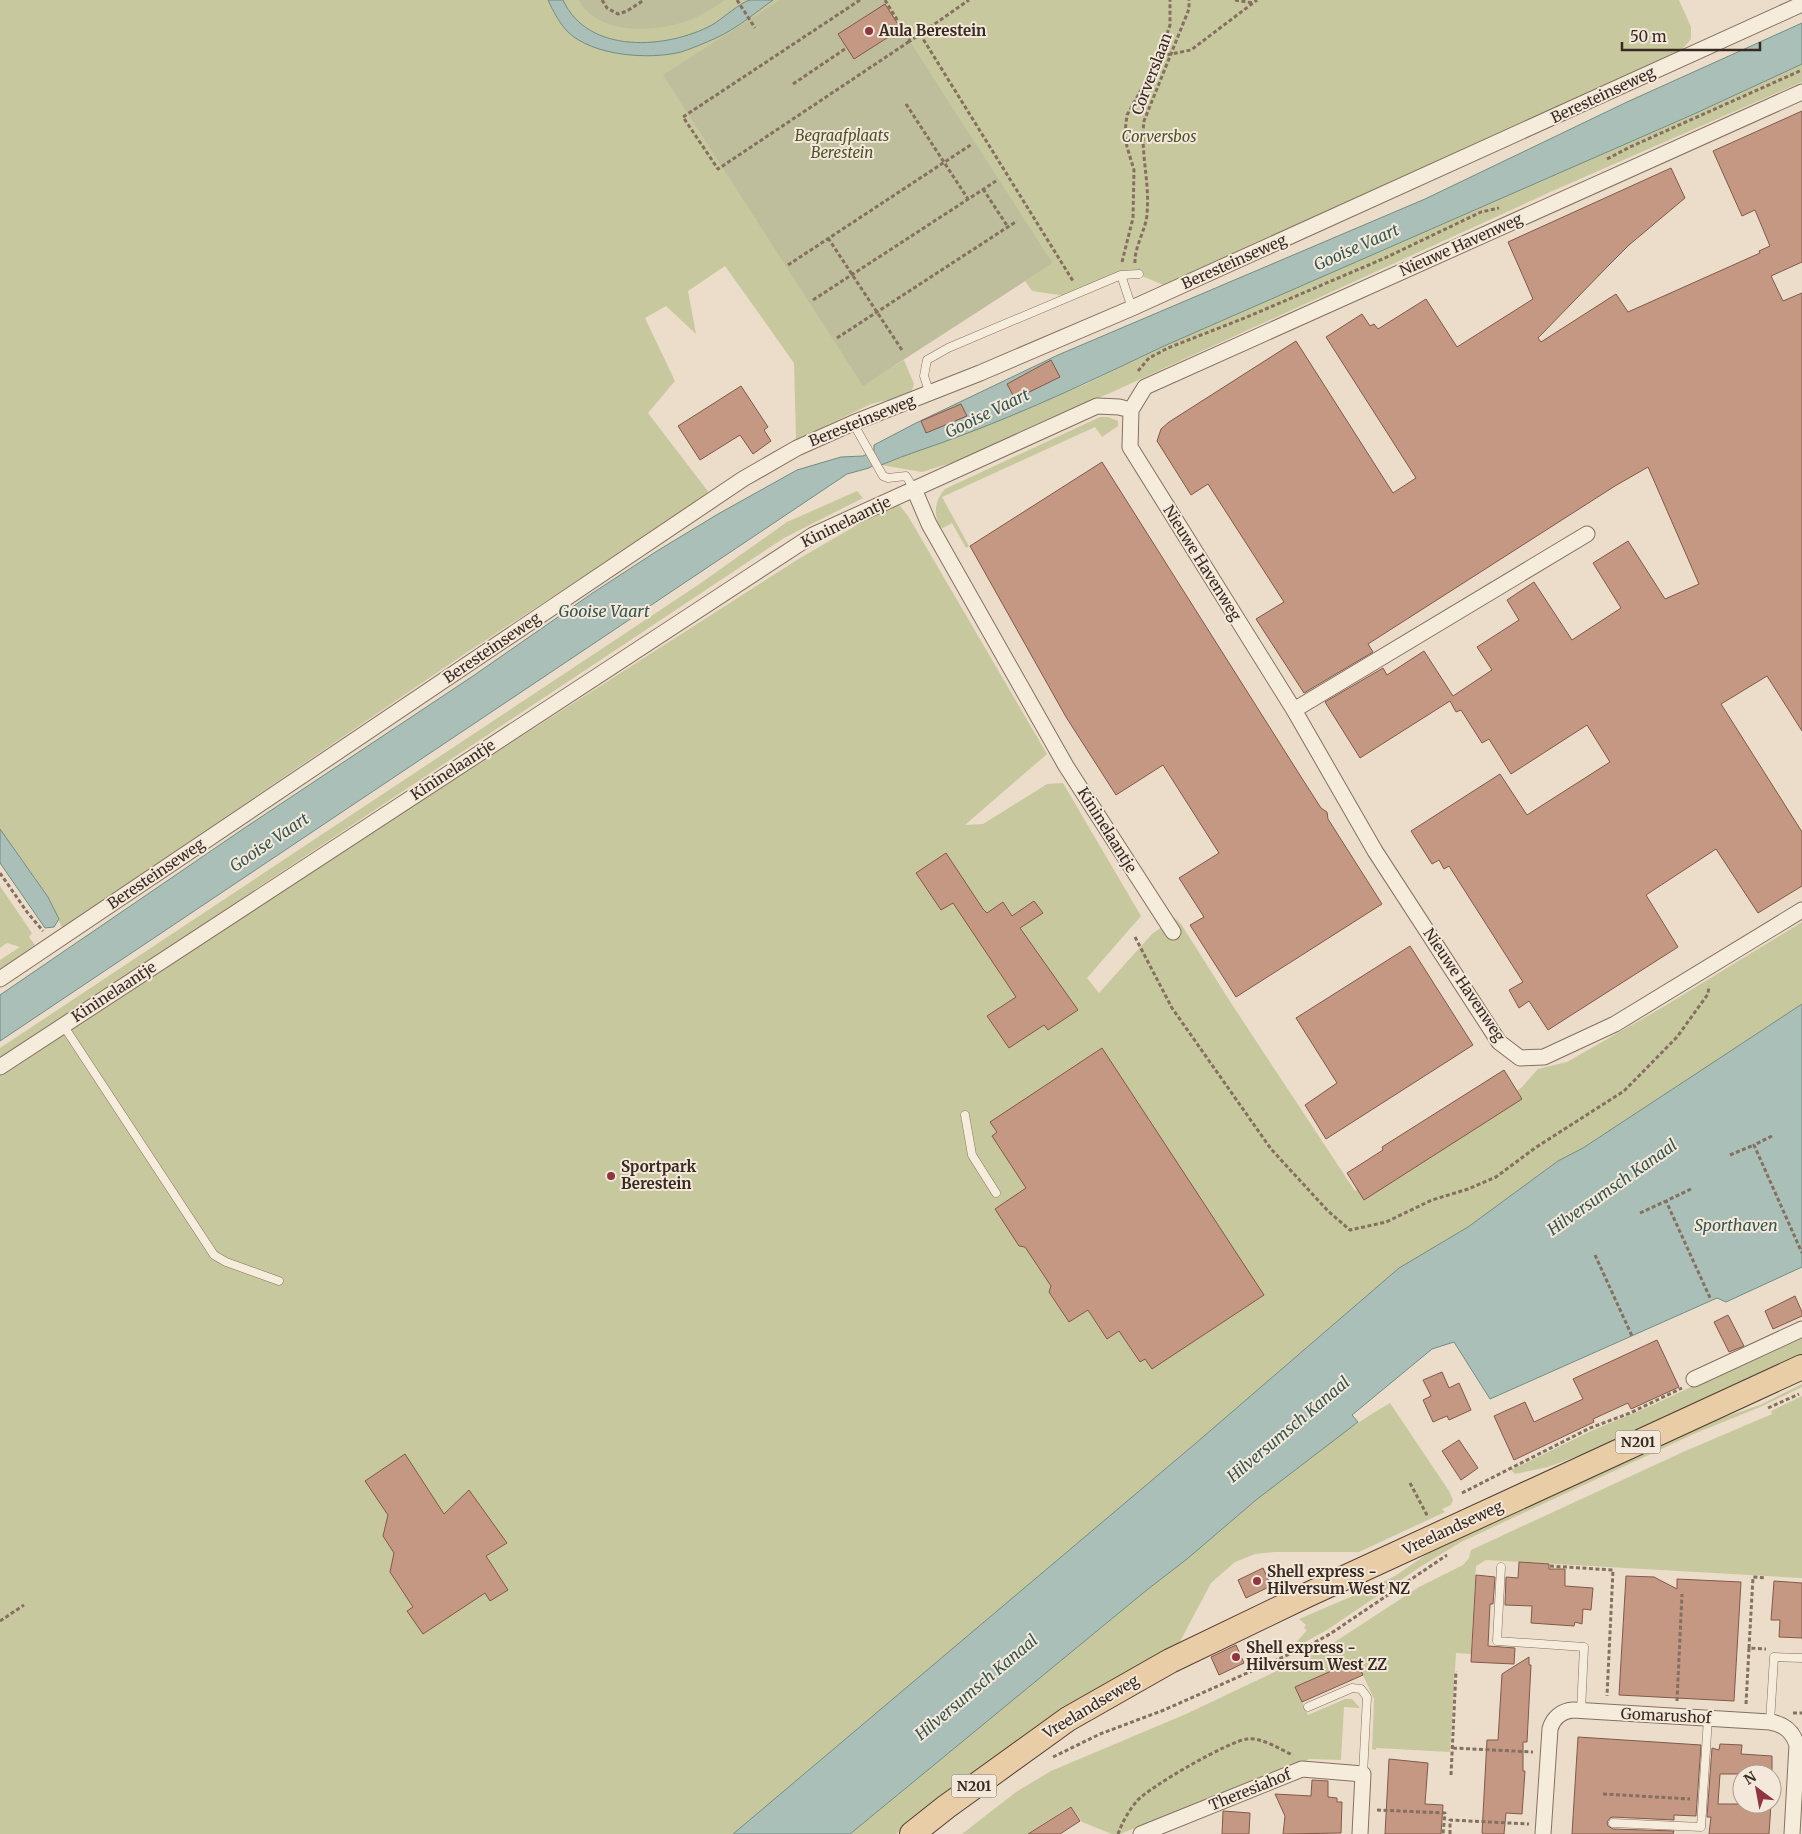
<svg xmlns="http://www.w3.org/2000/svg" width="1802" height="1834" font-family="Merriweather,serif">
	<rect width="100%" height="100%" fill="#ebddca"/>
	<path fill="#c8c89e" d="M0,0H1679L1691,27V39L1680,52L1166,286L1132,272L1073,297L1032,291L1025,281L1053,263L937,84L863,385L904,360L914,384L910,396C897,399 884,400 871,404L796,440L794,363L725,266L688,291L696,334L666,306L645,318L675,381L648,413L710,494L463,655L62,928L48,897L0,829Z
		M1802,64V82L1557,189L1110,393L1044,421L967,458L922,472L881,465L1084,385L1164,346L1694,114Z
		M1100,417H1108L1118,421V426L1102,437L1095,427L942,497L969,546L966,548L952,523L943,528L940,527C933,514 935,500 945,489Z
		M857,491L863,498L784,538L0,1059V1048L698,585L787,522Z
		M897,502L908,516L1047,754L965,825L983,824L1047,784L1063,783L1141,916L1087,978L1099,993L1152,934L1175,918L1181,924L1231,1003L1355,1191L1521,1088L1538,1069L1567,1062L1663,1007L1802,922V1004L1583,1148L1558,1161L1468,1227L1399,1268L1196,1443L733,1834H0V1073L71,1025L800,558Z
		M0,886L32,933L29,937L35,945L0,969V960L20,947L7,943L0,948Z
		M1802,1334V1355L1594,1450L1548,1467L1515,1474L1511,1470L1591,1431L1653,1405Z
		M1802,1384V1387L1760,1407L1696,1433L1461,1542L1420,1567L1327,1630L1296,1647L1294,1645L1307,1630L1304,1628L1306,1625L1299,1619L1355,1595H1362V1592L1395,1576L1439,1546L1698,1426L1760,1405Z
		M1802,1396V1578L1486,1560L1476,1566L1471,1654L1456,1653L1450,1752L1376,1748V1750L1372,1749L1374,1699L1356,1660L1296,1687L1308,1715L1345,1699H1352L1360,1708L1344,1707L1341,1760L1309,1759L1303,1763L1297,1764L1120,1834H1112L1082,1822L1071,1806L1027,1834H962L1016,1792L1051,1771L1186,1714L1327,1647L1419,1587L1463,1565L1469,1558L1471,1550L1683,1452L1772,1414L1771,1411Z
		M1390,1403L1449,1491L1453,1500L1451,1505L1442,1509L1445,1512L1359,1552H1274L1255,1554L1235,1562L1211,1583L1175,1651L1092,1693L1035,1727L922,1812L896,1834H850L1148,1589C1228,1527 1302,1454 1390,1403Z"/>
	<path fill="#bebe9c" d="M579,0H725C709,11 692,21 673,25C647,31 609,32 588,12C584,9 582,4 579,0Z
		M780,0H883L1053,263L863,386L663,75Z"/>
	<path fill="#aabfb7" stroke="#718d83" d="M548,0H563C588,55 667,49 712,25C722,19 741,2 750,0C757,0 766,0 773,0C755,13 736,29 716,38C705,43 693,48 681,52C649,60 593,56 568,32C560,24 553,11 548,0Z
		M1802,23V64L1694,114L1164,346C1097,378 1030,410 960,436C934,446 907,454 881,465L879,462L869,468L847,474L0,1041V995L243,829L473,676L594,592L657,551L718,514L797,470L841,457L863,456L874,451V445L916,423L1058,355L1425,199L1627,102Z
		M0,829L48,897L59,919L54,927L45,928L0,863Z
		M1802,1004V1267L1726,1302L1717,1298L1490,1399L1454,1342L1432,1349L1352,1415L1358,1422L1256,1500L1187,1559L1148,1589L850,1834H733L1196,1443L1399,1268L1468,1227L1558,1161L1583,1148Z"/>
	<path fill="#c59883" stroke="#825948" d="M885,4L901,29L854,59L838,34Z
		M1802,111V262L1771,276L1783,301L1802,293V731L1767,676L1721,704L1802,832V886L1758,913L1716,849L1646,895L1678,947L1548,1030L1529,1001L1519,1008L1509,990L1523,982L1449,866L1444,869L1439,860L1432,864L1411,831L1500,774L1527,815L1610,762L1587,725L1511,774L1489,739L1482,743L1461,710L1456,712L1450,701L1360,758L1325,702L1383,668L1387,675L1424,651L1453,696L1492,670L1477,647L1519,620L1507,600L1534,582L1572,640L1621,608L1593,563L1628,541L1665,599L1699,584L1648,467L1615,486L1368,644L1373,652L1304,693L1256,619L1284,602L1208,484L1191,495L1157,441L1161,429L1169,422L1296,341L1393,493L1416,478L1326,337L1362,314L1370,326L1374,324L1378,329L1426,299L1457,347L1533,299L1508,242L1671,168L1685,198L1629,245L1609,265L1538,338L1541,342L1616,294L1628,312L1760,253L1759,251L1770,246L1755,210L1742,216L1713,151Z
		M1051,360L1060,377L1015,399L1007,384Z
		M741,386L768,427L764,430L771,441L753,454L740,435L700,460L678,426Z
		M961,404L967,416L926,433L921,421Z
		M1102,462L1303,780L1321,808L1327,812L1328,819L1382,904L1236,997L1190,925L1204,917L1179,878L1219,853L1163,765L1116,795L1066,717L970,546Z
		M946,853L983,909L987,913L1003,902L1012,916L1034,901L1043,913L1020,928L1078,1010L1048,1030L1044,1025L1009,1048L987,1016L1016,997L953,903L941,910L916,873Z
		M1410,946L1473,1045L1326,1139L1305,1105L1337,1083L1296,1018Z
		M1102,1048L1264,1295L1152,1369L1145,1359L1140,1362L1119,1331L1107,1339L1088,1310L1069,1322L1049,1292L1051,1286L1025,1247L1019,1246L995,1209L1026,1188L992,1136L997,1132L990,1122Z
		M1504,1070L1522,1099L1364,1200L1347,1173L1383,1150L1382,1147Z
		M1795,1296L1802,1312V1316L1773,1329L1765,1311Z
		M1728,1315L1744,1346L1729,1352L1714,1322Z
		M1657,1340L1679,1387L1631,1409L1628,1403L1593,1419L1594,1422L1514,1460L1494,1416L1525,1402L1534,1422L1583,1399L1573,1379Z
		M1442,1372L1449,1388L1459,1383L1471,1410L1449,1420L1447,1416L1433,1422L1423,1400L1431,1396L1423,1380Z
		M1459,1440L1478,1468L1461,1480L1442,1451Z
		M405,1454L444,1514L469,1490L507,1543L486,1556L508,1590L490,1601L485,1593L423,1634L407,1611L413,1607L390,1572L394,1553L383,1536L388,1515L365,1481Z
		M1519,1562L1549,1564V1569H1565V1586L1593,1588L1591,1610L1583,1609L1582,1624L1575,1622L1574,1626L1531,1623L1532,1606L1505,1605L1506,1577L1518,1578Z
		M1263,1568L1271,1586L1246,1598L1238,1580Z
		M1476,1575L1495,1577L1493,1604H1490L1488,1646L1515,1648L1514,1664L1471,1662Z
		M1626,1576L1654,1577L1677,1589V1579L1741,1582L1734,1701L1619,1695Z
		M1774,1581L1802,1583V1638L1779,1637L1780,1620H1771Z
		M1236,1645L1244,1663L1219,1675L1211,1657Z
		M1529,1657V1665H1531L1527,1742H1523V1771H1525L1522,1814L1506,1813L1504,1834H1484L1482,1833L1487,1740H1498L1502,1674Z
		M1356,1660L1363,1675L1302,1702L1295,1687Z
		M1578,1737L1701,1745L1696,1816L1674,1815V1820L1613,1817L1610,1818L1607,1822L1608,1826L1613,1829L1674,1831L1673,1834H1572Z
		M1720,1744L1742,1745L1741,1754L1772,1756V1774H1720L1718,1804H1771L1769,1834H1709L1711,1817H1707L1712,1748L1719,1750Z
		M1389,1759L1428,1763L1425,1804L1443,1805L1441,1834H1385Z
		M1312,1780L1328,1781V1797L1337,1798V1802H1342L1341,1833L1283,1834L1285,1816L1275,1794L1311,1796Z
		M1071,1807L1080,1821L1060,1834H1028Z
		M1223,1811L1250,1813L1249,1834H1222Z"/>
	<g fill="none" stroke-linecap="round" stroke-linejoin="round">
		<defs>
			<path id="service" d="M1121,275L1132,308
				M930,394L924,376L927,360L948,348L1121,275L1139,274
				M853,423L883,476L888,478L906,476L914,489
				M63,1025L214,1255L226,1262L279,1281
				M965,1115L972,1155L996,1193
				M1501,1567L1497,1641L1584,1647L1581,1711
				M1308,1707L1352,1688L1361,1689L1367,1697L1363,1774
				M1770,1722L1774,1657L1802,1658
				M1613,1823L1701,1827L1708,1718"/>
			<path id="minor" d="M1802,92L1145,387L1131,410L1130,447L1294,710L1375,851L1499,1042L1520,1058L1544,1057L1615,1024L1802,910
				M914,489L929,524L1066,766L1173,932
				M1294,710L1587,534
				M0,979L743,479L797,448L853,423L980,373L1132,308L1802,4
				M0,1067L813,535L1097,406L1119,407L1131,410
				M1694,1379L1802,1329
				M1141,1834L1302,1769L1363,1774L1360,1834
				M1543,1834L1550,1729C1553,1718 1561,1711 1573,1710L1770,1722C1784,1724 1793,1732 1797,1745L1792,1834"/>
			<path id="primary" d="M912,1834L946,1807L1068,1719L1170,1661L1305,1596L1802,1367"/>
		</defs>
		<use href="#service" stroke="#857060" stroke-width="9"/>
		<use href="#minor" stroke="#857060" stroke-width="17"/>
		<use href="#primary" stroke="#543f33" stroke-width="26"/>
		<path stroke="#857060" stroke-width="3" stroke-dasharray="4 2.5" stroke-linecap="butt" d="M602,0L607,8L618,14L627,11L644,0
			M737,0L755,28
			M860,0L683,117L718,169L910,41
			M885,0L910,41L969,0
			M1235,0L1253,3
			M920,34L1073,281
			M1161,56L1191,50L1257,0
			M793,84L845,49
			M906,104L968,199
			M1607,159L1630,147L1802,70
			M983,189L1008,227
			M828,238L902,350
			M1122,262L1133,218L1134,170L1127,147L1125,132L1127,115L1160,56L1170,25V0
			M1135,263C1134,247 1146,230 1147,214C1150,182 1140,152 1144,121L1189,9V0
			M788,265L972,144
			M813,300L996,181
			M837,338L1017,221
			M1138,371L1149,358L1168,348L1247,317L1385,258L1481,212L1499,208
			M0,873L27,912L43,931
			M1135,937L1172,1008L1271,1149L1328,1211L1350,1230L1386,1222L1432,1200L1468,1189L1496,1177L1535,1148L1624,1091L1677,1037L1708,994L1709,986
			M1772,1136L1754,1145L1802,1253
			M1730,1155L1754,1145
			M1691,1189L1666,1201L1711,1300
			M1640,1213L1666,1201
			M1595,1255L1632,1336
			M1768,1408L1799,1394
			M1410,1483L1428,1517
			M1462,1493L1590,1428L1630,1413L1682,1388
			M1550,1566L1613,1570L1607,1696
			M0,1621L24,1605
			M1749,1648L1753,1577L1766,1578
			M1677,1701L1682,1594
			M1746,1704L1749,1648L1766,1649
			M1793,1713H1802
			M1453,1748L1533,1752
			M1053,1757L1100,1734L1164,1710L1310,1645L1330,1634L1447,1555
			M1451,1775L1456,1671
			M1603,1794L1690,1799
			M1377,1810L1445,1813L1443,1834
			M1118,1834C1122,1823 1129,1810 1137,1801C1149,1787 1229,1741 1247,1739C1262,1737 1279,1749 1293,1755
			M1450,1834V1820L1529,1824"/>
		<use href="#service" stroke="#f6ecdc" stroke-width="8"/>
		<use href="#minor" stroke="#f6ecdc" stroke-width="15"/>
		<use href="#primary" stroke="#e9cda6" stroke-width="24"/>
	</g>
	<g fill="#8f3640" stroke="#f3e8d9" stroke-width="2">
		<circle cx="869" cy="31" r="5"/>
		<circle cx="611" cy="1176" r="5"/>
		<circle cx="1257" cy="1581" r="5"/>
		<circle cx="1236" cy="1657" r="5"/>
	</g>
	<g text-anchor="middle" stroke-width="4" stroke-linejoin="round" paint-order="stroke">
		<g fill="#f3e8d9" stroke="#706359" stroke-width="1">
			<rect x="1615.5" y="1430.5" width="45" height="23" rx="4"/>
			<rect x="951.5" y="1774.5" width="45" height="23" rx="4"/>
		</g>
		<g font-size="14" font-weight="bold" fill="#382a22">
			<text x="1638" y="1447">N201</text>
			<text x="974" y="1791">N201</text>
		</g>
		<g font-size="15" font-weight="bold" fill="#382a22" stroke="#f3e8d9" text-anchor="start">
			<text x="879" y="36">Aula Berestein</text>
			<text x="621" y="1172">Sportpark<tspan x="621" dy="17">Berestein</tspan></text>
			<text x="1267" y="1577">Shell express -<tspan x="1267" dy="17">Hilversum West NZ</tspan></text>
			<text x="1246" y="1653">Shell express -<tspan x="1246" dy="17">Hilversum West ZZ</tspan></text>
		</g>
		<g font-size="15" fill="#382a22" stroke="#f3e8d9">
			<text transform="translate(1152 74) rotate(-69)" y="5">Corverslaan</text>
			<text transform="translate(1603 95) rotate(-25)" y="5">Beresteinseweg</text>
			<text transform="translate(1461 245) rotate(-24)" y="5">Nieuwe Havenweg</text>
			<text transform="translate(1234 262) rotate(-24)" y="5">Beresteinseweg</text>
			<text transform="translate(862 421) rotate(-22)" y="5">Beresteinseweg</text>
			<text transform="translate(846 522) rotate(-26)" y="5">Kininelaantje</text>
			<text transform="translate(1202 563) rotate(58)" y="5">Nieuwe Havenweg</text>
			<text transform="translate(492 648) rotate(-34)" y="5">Beresteinseweg</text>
			<text transform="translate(453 770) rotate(-33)" y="5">Kininelaantje</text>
			<text transform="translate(1107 830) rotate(58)" y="5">Kininelaantje</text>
			<text transform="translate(156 874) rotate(-34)" y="5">Beresteinseweg</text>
			<text transform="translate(1464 985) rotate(56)" y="5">Nieuwe Havenweg</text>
			<text transform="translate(114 992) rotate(-33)" y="5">Kininelaantje</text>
			<text transform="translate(1453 1528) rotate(-25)" y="5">Vreelandseweg</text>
			<text transform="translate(1091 1707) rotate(-31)" y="5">Vreelandseweg</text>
			<text transform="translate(1666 1716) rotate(3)" y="5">Gomarushof</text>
			<text transform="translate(1250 1790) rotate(-22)" y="5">Theresiahof</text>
		</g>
		<g font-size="15" font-style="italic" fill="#4c522a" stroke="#f3e8d9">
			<text x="842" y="141">Begraafplaats<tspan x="842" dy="17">Berestein</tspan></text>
			<text x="1159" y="142">Corversbos</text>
		</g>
		<g font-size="16" font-style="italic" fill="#335650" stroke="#f3e8d9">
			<text transform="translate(1356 247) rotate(-24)" y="6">Gooise Vaart</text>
			<text transform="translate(987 413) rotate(-26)" y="6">Gooise Vaart</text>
			<text x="604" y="617">Gooise Vaart</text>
			<text transform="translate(269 842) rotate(-34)" y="6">Gooise Vaart</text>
			<text transform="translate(1612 1187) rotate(-35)" y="6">Hilversumsch Kanaal</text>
			<text x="1736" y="1231">Sporthaven</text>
			<text transform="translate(1288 1429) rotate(-40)" y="6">Hilversumsch Kanaal</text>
			<text transform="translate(976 1687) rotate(-40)" y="6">Hilversumsch Kanaal</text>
		</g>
	</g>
	<g transform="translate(1757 1789) rotate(328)"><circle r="24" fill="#f3e8d9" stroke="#a89c90"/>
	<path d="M0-4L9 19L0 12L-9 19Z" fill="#8f3640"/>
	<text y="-8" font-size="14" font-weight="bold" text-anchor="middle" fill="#382a22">N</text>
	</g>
	<path d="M1622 42v8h138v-8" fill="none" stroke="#382a22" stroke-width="2.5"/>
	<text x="1630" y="42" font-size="15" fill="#382a22" stroke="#f3e8d9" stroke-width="4" paint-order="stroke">50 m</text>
</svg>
